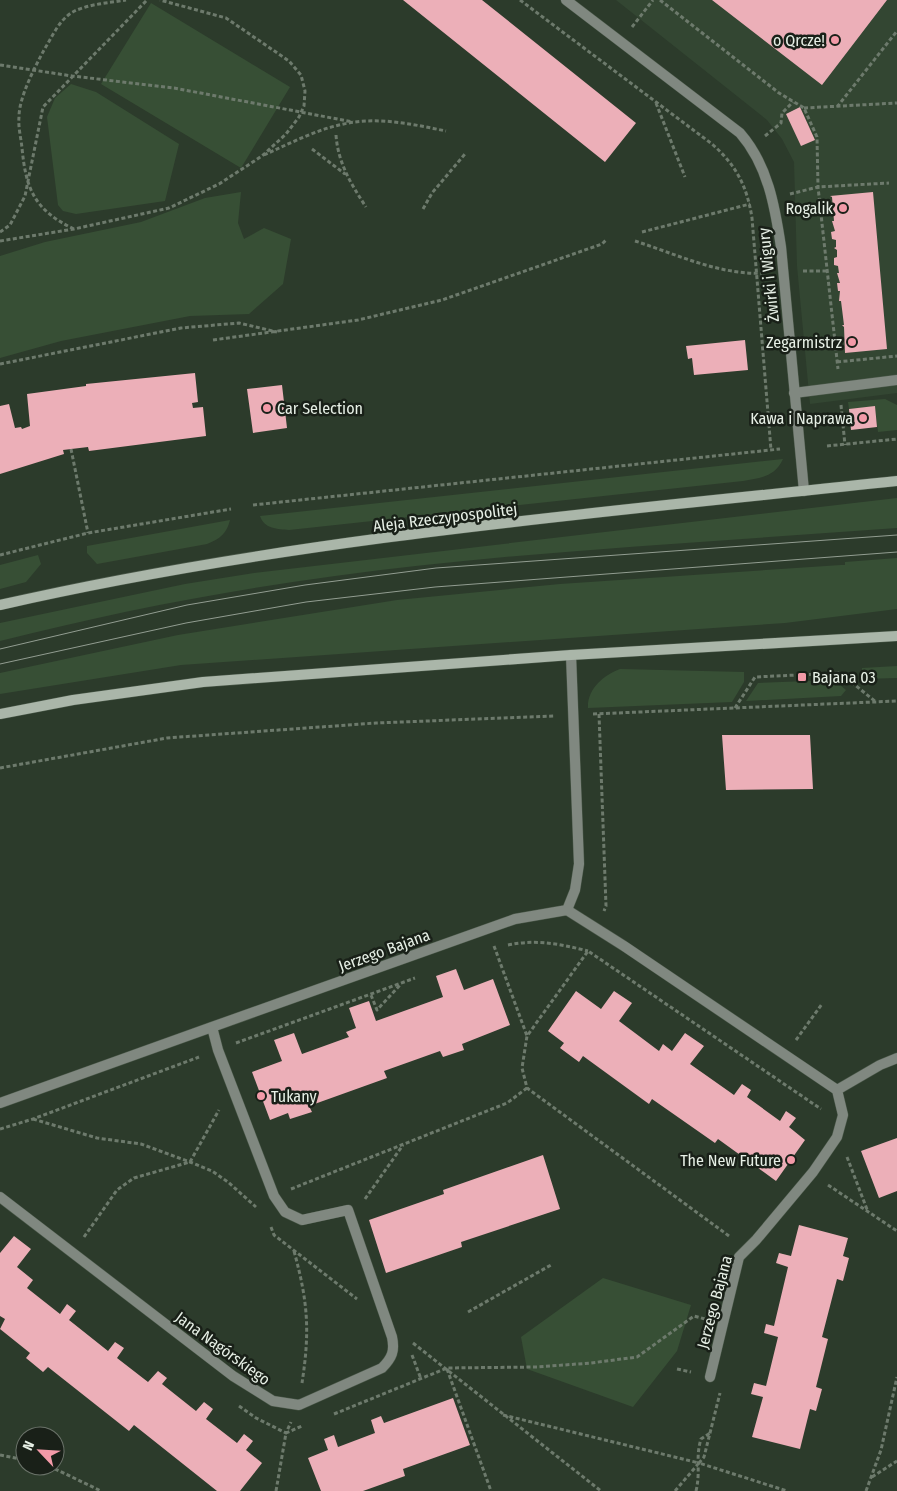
<svg xmlns="http://www.w3.org/2000/svg" width="897" height="1491" font-family="'Fira Sans Condensed',sans-serif">
	<rect width="100%" height="100%" fill="#2c3b2b"/>
	<path fill="#334632" d="M616,0H897V393L810,404L797,266L794,162L782,139L767,120Z"/>
	<path fill="#374f35" d="M151,3L290,87L241,168L101,84Z
		M71,84L96,92L179,144L165,201L76,214L63,211L58,205L47,117L55,98Z
		M241,192L238,223L244,239L264,228L291,239L283,284L249,314L190,316L61,341L0,358V256L45,242L141,222L205,198Z
		M885,399L897,405V430L878,432L875,407L849,409L848,402Z
		M783,459C775,477 760,478 743,481L289,530C278,529 264,529 260,516Z
		M897,498V528C710,542 521,551 335,576C222,591 110,613 0,641V623L185,584L254,573Z
		M230,520C227,533 220,539 207,544L97,564L87,553V546Z
		M38,555L41,564L26,582L0,589V565Z
		M897,558V609L785,623L181,665L0,694V673L178,635L397,600L560,584L841,565H845V562Z
		M897,666V678L862,679V668Z
		M620,669L744,672V682L732,702L588,708C587,689 604,675 620,669Z
		M834,680L846,690L841,696L746,701L758,683Z
		M603,1278L691,1305L677,1351L633,1407L527,1369L521,1337Z"/>
	<path fill="#ecafb8" d="M403,0H482L636,123L605,162Z
		M712,0H887L822,85Z
		M800,107L815,140L801,146L786,114Z
		M873,192L887,349L845,353L844,327L842,325H844L841,301H839L840,291H838L837,283H840L837,273H839L838,266L834,265V258L837,257V250L834,248L836,247V240L832,239L831,232L835,231L832,221H834L832,197L830,196Z
		M745,340L748,370L694,375L692,358L688,359L686,346Z
		M195,373L198,402L192,403L193,408L203,407L206,436L89,451L88,447L63,450L64,454L0,474V406L9,404L15,428L21,427L22,429L30,426L27,394L86,386V384Z
		M282,385L287,428L253,433L247,389Z
		M875,406L877,427L851,430L849,409Z
		M722,735H810L813,789L726,790Z
		M456,969L464,990L493,979L510,1025L462,1044L464,1050L443,1057L440,1051L384,1071L387,1078L309,1106L312,1112L290,1119L288,1113L270,1120L252,1072L282,1061L274,1040L294,1033L302,1054L349,1037L346,1032L356,1028L349,1008L369,1001L376,1021L443,997L436,976Z
		M576,991L601,1009L614,991L632,1003L619,1021L659,1051L663,1044L672,1051L685,1033L704,1046L690,1064L734,1095L742,1084L751,1090L747,1097L780,1121L786,1111L796,1118L789,1127L805,1140L776,1181L718,1139L715,1143L652,1099L649,1104L583,1056L579,1062L560,1048L564,1043L548,1031Z
		M897,1138V1191L879,1198L861,1151Z
		M543,1155L560,1209L461,1242L462,1247L386,1273L369,1220L444,1194L443,1190Z
		M799,1225L848,1238L843,1256L849,1258L843,1281L837,1279L822,1337L828,1339L816,1387L822,1389L816,1411L810,1409L800,1449L752,1437L763,1397L751,1394L754,1383L766,1386L778,1337L764,1333L766,1324L774,1326L788,1267L776,1263L779,1253L791,1256Z
		M14,1236L31,1249L17,1267L33,1280L27,1288L60,1314L67,1304L76,1311L69,1320L108,1351L115,1342L124,1348L117,1358L148,1382L158,1371L167,1378L162,1384L196,1411L204,1402L213,1409L206,1419L237,1443L244,1434L253,1441L246,1450L262,1463L240,1491H217L134,1425L129,1431L48,1367L43,1372L26,1358L30,1353L0,1329L5,1319L0,1316V1253Z
		M453,1398L470,1445L403,1469L405,1476L363,1491H321L308,1458L328,1450L324,1439L334,1435L338,1447L375,1433L371,1420L381,1416L384,1423Z"/>
	<g fill="none" stroke-linecap="round" stroke-linejoin="round">
		<defs>
			<path id="service" d="M794,393L897,380"/>
			<path id="minor" d="M566,0L740,133C768,165 775,207 781,247L804,491
				M567,910L575,890L579,864L571,655
				M0,1103L212,1027
				M0,1197L233,1376L273,1401L299,1405L382,1368C392,1358 395,1351 392,1337L348,1210L302,1220L285,1212L274,1196L218,1050L212,1027L515,919L567,910L624,946L837,1090L880,1065L897,1058
				M710,1377L739,1257L756,1240L813,1172L837,1137L843,1115L837,1090"/>
			<path id="secondary" d="M0,605C294,538 597,513 897,481
				M0,714L73,700L203,682L571,655L897,636"/>
		</defs>
		<use href="#service" stroke="#4a5849" stroke-width="11"/>
		<use href="#minor" stroke="#4a5849" stroke-width="11"/>
		<use href="#secondary" stroke="#4a5849" stroke-width="11"/>
		<path stroke="#6d7a6c" stroke-width="3" stroke-dasharray="4 2.5" stroke-linecap="butt" d="M520,0L712,144C736,165 747,186 752,218L771,450
			M660,0L779,93L804,108L817,137L818,187L838,369
			M632,27L653,0
			M0,65L72,76L174,88L353,122
			M656,103L685,177
			M837,107L897,31
			M804,108L897,103
			M336,135C338,163 351,184 366,207
			M765,136L781,123L782,113L793,102
			M312,149L345,174
			M264,155C293,142 323,126 355,122C386,118 416,125 446,131
			M790,194L818,187L889,183
			M423,209L432,193L465,154
			M74,229C34,210 26,189 22,148C21,138 18,127 19,117C19,97 35,67 44,50C52,37 58,22 71,13C86,4 109,3 126,0
			M0,232L10,225L25,196L43,107L147,0
			M642,232L750,204
			M0,241L74,229L169,208L219,184L262,156L286,134L299,117L304,106L305,91L301,75L289,61L226,18L160,0
			M635,241C676,254 721,276 765,273
			M803,271H828
			M213,340L358,320L442,300L602,244L606,240
			M837,362L897,356
			M0,364L181,328L239,323L277,332
			M841,405L845,445
			M827,446L897,439
			M71,449L88,533
			M253,505L780,449
			M0,555L88,533L231,509
			M735,708L755,677L840,673L876,702
			M593,714L897,701
			M599,714L606,906L604,911
			M0,768L167,738L376,723L554,716
			M508,945C537,939 560,944 588,951
			M494,946L527,1036
			M371,995L377,1010L400,985
			M796,1040L822,1004
			M236,1043L415,978
			M33,1119L97,1138L141,1144L190,1162L212,1171L228,1182L256,1207
			M0,1129L33,1119L199,1057
			M847,1157L868,1212
			M828,1185L897,1231
			M291,1189L507,1103L527,1088
			M365,1199L403,1145
			M271,1227L274,1235L357,1299
			M729,1236L527,1088L522,1068L527,1036L588,951L821,1109
			M84,1237L117,1190L134,1178L190,1162L219,1110
			M294,1251C308,1302 310,1331 302,1383
			M468,1312L551,1265
			M413,1343L601,1491
			M412,1355L421,1379
			M447,1369L491,1491
			M677,1369L691,1372
			M239,1406L256,1418L286,1433L291,1422
			M334,1414L447,1368L537,1367L591,1363L637,1357L694,1316L705,1319
			M503,1415L699,1463L704,1457L720,1393
			M0,1455L25,1460
			M49,1466L101,1491
			M872,1477L897,1461
			M276,1491L286,1433L302,1426
			M675,1491L699,1463L787,1491
			M696,1491C701,1470 695,1459 701,1439L710,1433
			M866,1491L881,1450L897,1377"/>
		<use href="#service" stroke="#808880" stroke-width="10"/>
		<use href="#minor" stroke="#808880" stroke-width="10"/>
		<use href="#secondary" stroke="#aab6a9" stroke-width="10"/>
		<path stroke="#929d91" stroke-width="1" d="M0,649L187,605L305,585L436,568L897,535
			M0,664L186,623L306,602L435,587L897,552"/>
	</g>
	<g fill="#f39aa8" stroke="#192018" stroke-width="2">
		<circle cx="835" cy="40" r="5"/>
		<circle cx="843" cy="208" r="5"/>
		<circle cx="852" cy="342" r="5"/>
		<circle cx="267" cy="408" r="5"/>
		<circle cx="863" cy="418" r="5"/>
		<rect x="797" y="672" width="10" height="10" rx="2.5"/>
		<circle cx="261" cy="1096" r="5"/>
		<circle cx="791" cy="1160" r="5"/>
	</g>
	<g text-anchor="middle" stroke-width="5" stroke-linejoin="round" paint-order="stroke">
		<g font-size="16" fill="#e7f0e6" stroke="#192018" text-anchor="end">
			<text x="825" y="46">o Qrcze!</text>
			<text x="833" y="214">Rogalik</text>
			<text x="842" y="348">Zegarmistrz</text>
			<text x="277" y="414" text-anchor="start">Car Selection</text>
			<text x="853" y="424">Kawa i Naprawa</text>
			<text x="812" y="683" text-anchor="start">Bajana 03</text>
			<text x="271" y="1102" text-anchor="start">Tukany</text>
			<text x="781" y="1166">The New Future</text>
		</g>
		<g font-size="16" fill="#e7f0e6" stroke="#192018">
			<text transform="translate(768 275) rotate(-96)" y="6">Żwirki i Wigury</text>
			<text transform="translate(445 517) rotate(-7)" y="6">Aleja Rzeczypospolitej</text>
			<text transform="translate(384 950) rotate(-20)" y="6">Jerzego Bajana</text>
			<text transform="translate(714 1302) rotate(-75)" y="6">Jerzego Bajana</text>
			<text transform="translate(223 1348) rotate(36)" y="6">Jana Nagórskiego</text>
		</g>
	</g>
	<g transform="translate(40 1451) rotate(295)"><circle r="24" fill="#192018" stroke="#6b736a"/>
	<path d="M0-4L9 19L0 12L-9 19Z" fill="#f39aa8"/>
	<text y="-8" font-size="14" font-weight="bold" text-anchor="middle" fill="#e7f0e6">N</text>
	</g>
</svg>
